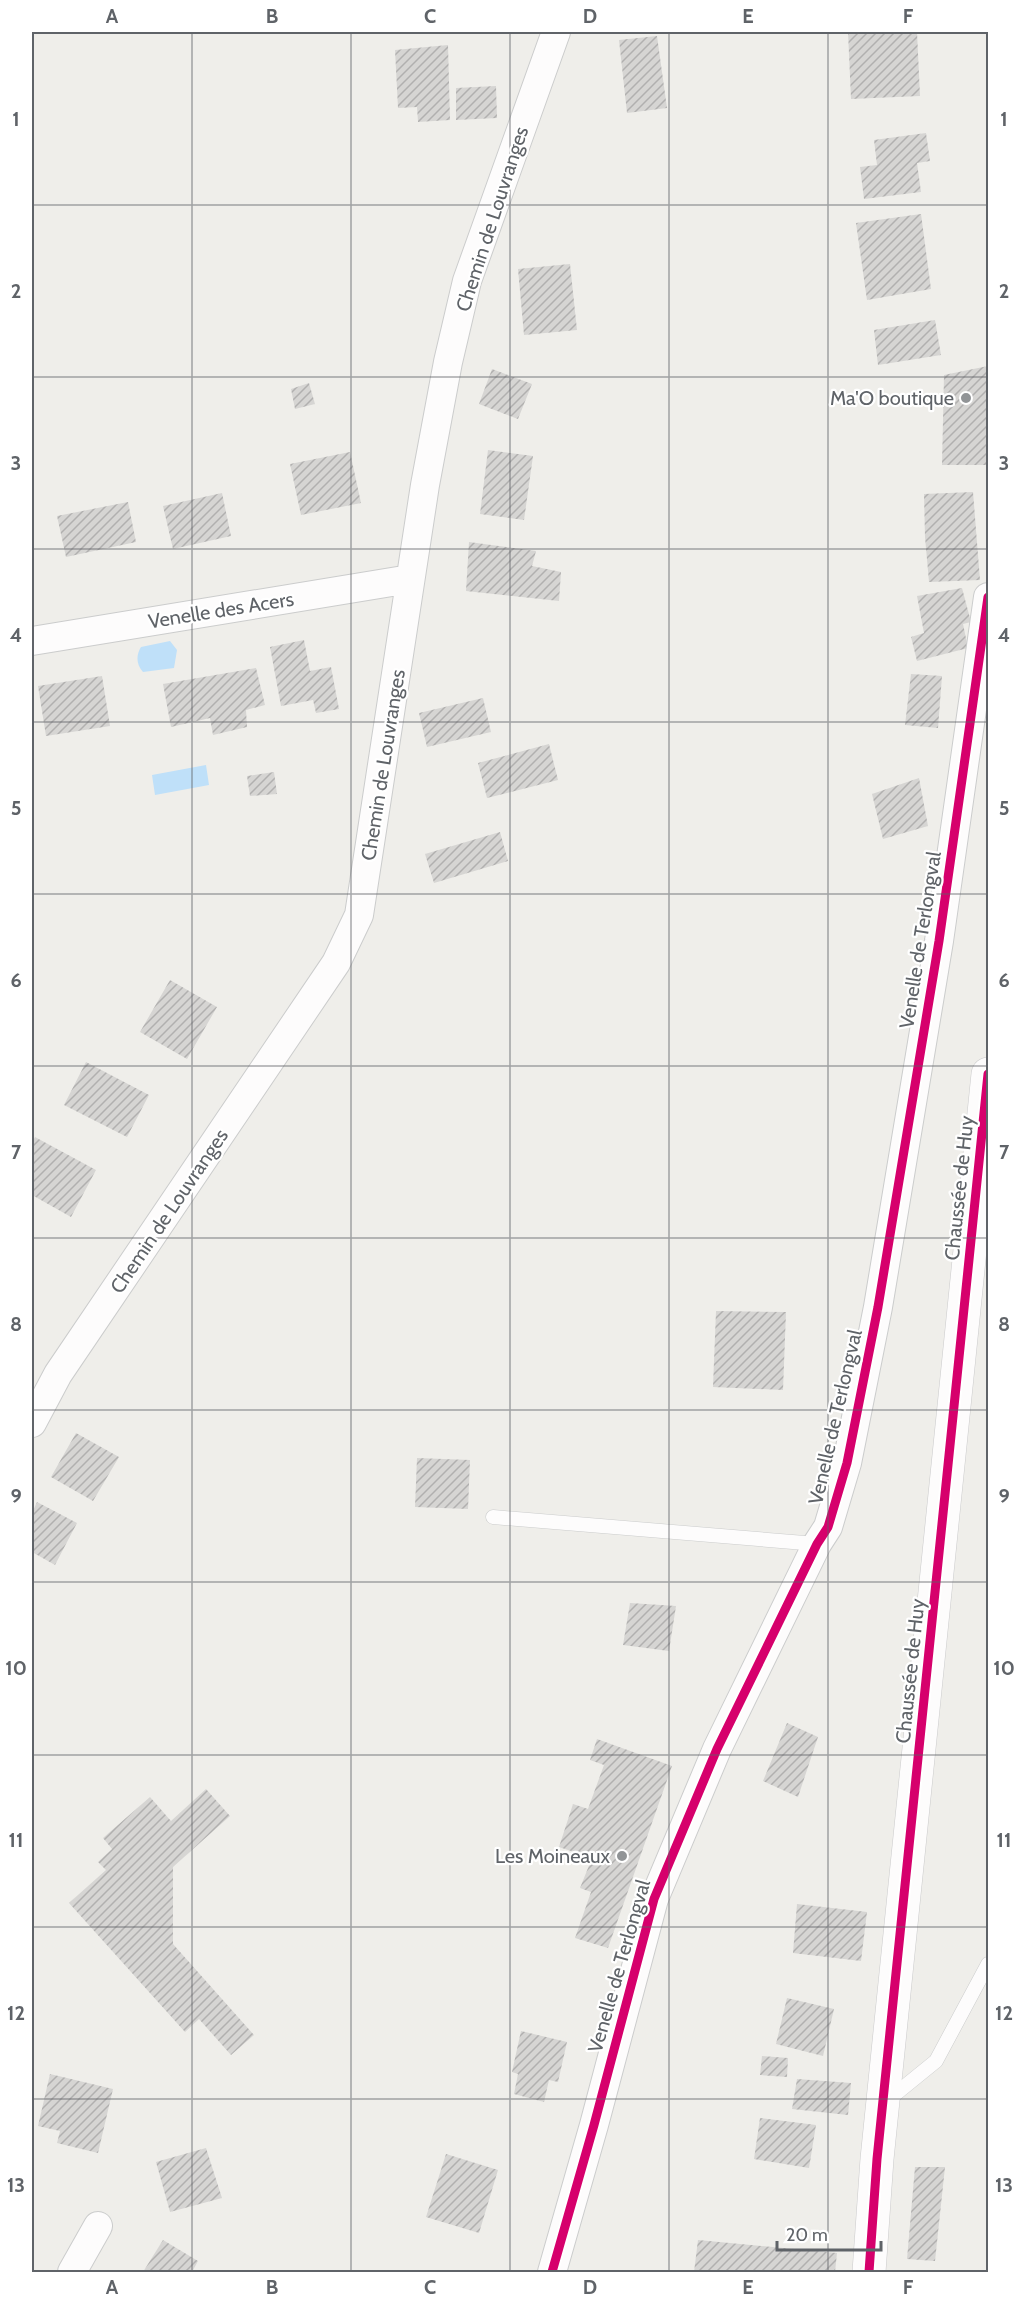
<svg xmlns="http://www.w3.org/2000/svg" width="1020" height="2304" font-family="Cabin,sans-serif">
	<defs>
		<pattern id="building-hatch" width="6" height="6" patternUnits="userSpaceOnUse" patternTransform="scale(1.5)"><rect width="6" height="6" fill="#d6d5d3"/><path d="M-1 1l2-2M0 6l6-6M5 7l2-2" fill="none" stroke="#b1b0af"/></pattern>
	</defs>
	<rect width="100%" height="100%" fill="#efeeea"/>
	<path fill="#bfe0f9" d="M170,641L177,650L174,668L143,672C136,664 136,655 141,647Z
		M206,765L209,785L155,795L152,775Z"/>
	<path fill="url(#building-hatch)" d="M848,32H917L920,96L851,99Z
		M657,36L667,108L627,113L619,40Z
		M448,45L450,120L418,122L417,107L398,108L395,50Z
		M496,86L497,118L456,120V88Z
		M926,133L930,161L917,163L921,192L864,199L860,167L877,165L874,140Z
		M921,214L931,289L867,300L856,223Z
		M570,264L577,330L524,335L518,269Z
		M935,320L941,355L878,365L874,330Z
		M988,366V465H942L944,375Z
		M492,369L532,384L518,419L479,404Z
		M309,383L315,404L295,409L291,389Z
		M488,450L533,456L524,520L480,514Z
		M350,452L361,503L301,515L290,464Z
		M973,492L980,580L929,582L925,537L924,494Z
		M222,493L231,536L173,549L163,506Z
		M128,502L136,542L66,557L57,516Z
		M469,542L536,551L532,566L561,572L559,601L466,591Z
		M962,588L971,622L963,624L968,648L917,661L911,637L924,633L917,596Z
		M304,640L310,671L331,667L339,709L316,713L313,700L281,706L270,647Z
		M256,668L265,705L246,710L247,727L213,735L210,718L171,727L163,684Z
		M911,674L942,676L938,728L905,725Z
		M102,676L110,726L46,736L38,686Z
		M483,698L491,732L427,747L419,713Z
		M549,744L558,780L487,798L478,763Z
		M274,772L277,794L250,796L247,776Z
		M919,778L928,826L883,839L872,794Z
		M500,832L508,861L434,883L425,854Z
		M170,980L217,1007L187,1059L140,1032Z
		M86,1062L149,1095L127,1137L64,1105Z
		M35,1137L96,1170L71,1217L32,1195V1143Z
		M716,1311L786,1312L783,1390L713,1387Z
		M76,1433L119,1457L93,1501L51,1477Z
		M417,1458L470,1460L468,1509L415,1507Z
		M37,1502L77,1523L55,1565L32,1552V1513Z
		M630,1603L676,1606L669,1651L623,1645Z
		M787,1723L818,1737L798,1797L763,1781Z
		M597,1739L672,1766L608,1948L575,1938L591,1892L580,1888L592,1858L559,1847L573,1804L588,1809L604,1765L590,1760Z
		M206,1789L230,1816L173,1867V1944L254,2035L231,2055L199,2019L185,2032L69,1903L106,1870L98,1862L112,1849L103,1838L150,1797L171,1821Z
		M797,1904L867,1912L861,1961L793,1953Z
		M787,1998L834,2009L823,2056L776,2044Z
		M521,2031L567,2042L558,2082L549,2080L544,2102L514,2094L518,2074L512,2072Z
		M762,2056L788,2058L787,2077L760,2075Z
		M50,2074L113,2089L98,2153L57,2143L60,2131L38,2126Z
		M797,2079L851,2083L848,2115L792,2109Z
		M760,2118L816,2125L809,2168L754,2159Z
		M206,2148L222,2198L170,2212L156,2162Z
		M446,2154L498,2170L479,2233L426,2217Z
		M915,2167H945L935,2261L907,2259Z
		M163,2240L198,2261L192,2272H143Z
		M698,2240L837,2253L835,2272H694Z"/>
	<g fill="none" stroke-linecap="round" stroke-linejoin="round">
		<defs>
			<path id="service" d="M493,1517L817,1544
				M888,2100L936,2061L988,1964"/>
			<path id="minor" d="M32,641L410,579
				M32,1423L58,1374L336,963L359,915L425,485L448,362L467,281L556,32
				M72,2272L98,2226
				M552,2272L594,2125L654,1899L717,1749L817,1544L828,1527L847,1463L878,1307L939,941L988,597"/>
			<path id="secondary" d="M869,2272L877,2159L988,1074"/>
		</defs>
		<use href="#service" stroke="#cbcccc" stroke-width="15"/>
		<use href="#minor" stroke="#cbcccc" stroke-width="30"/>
		<use href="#secondary" stroke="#cacacb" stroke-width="34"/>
		<use href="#service" stroke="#fdfcfc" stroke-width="14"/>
		<use href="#minor" stroke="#fdfcfc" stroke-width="28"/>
		<use href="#secondary" stroke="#fdfcfc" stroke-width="33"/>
		<defs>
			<path id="cycleway" d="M552,2272L594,2125L654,1899L717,1749L817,1544L828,1527L847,1463L878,1307L939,941L988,597
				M869,2272L877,2159L988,1074"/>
		</defs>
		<use href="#cycleway" stroke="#fff" stroke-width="13"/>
		<use href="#cycleway" stroke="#d6006c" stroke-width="9"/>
	</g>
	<path fill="none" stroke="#5f6368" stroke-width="1.5" stroke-opacity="0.55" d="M192,32V2272M351,32V2272M510,32V2272M669,32V2272M828,32V2272M32,205H988M32,377H988M32,549H988M32,722H988M32,894H988M32,1066H988M32,1238H988M32,1410H988M32,1582H988M32,1755H988M32,1927H988M32,2099H988"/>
	<g fill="#919496" stroke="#fff" stroke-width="2">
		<circle cx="966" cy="398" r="6"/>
		<circle cx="622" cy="1856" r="6"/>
	</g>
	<g text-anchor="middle" stroke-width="4.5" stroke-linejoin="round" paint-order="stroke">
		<g font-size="20" fill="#5f6368" stroke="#fff">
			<text transform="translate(492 219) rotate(-72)" y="7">Chemin de Louvranges</text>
			<text transform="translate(221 610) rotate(-9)" y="7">Venelle des Acers</text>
			<text transform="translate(383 765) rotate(-81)" y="7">Chemin de Louvranges</text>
			<text transform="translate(920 940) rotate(-81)" y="7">Venelle de Terlongval</text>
			<text transform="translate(959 1188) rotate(-84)" y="7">Chaussée de Huy</text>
			<text transform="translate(169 1211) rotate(-56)" y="7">Chemin de Louvranges</text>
			<text transform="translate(835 1417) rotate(-77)" y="7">Venelle de Terlongval</text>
			<text transform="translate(910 1671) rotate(-84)" y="7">Chaussée de Huy</text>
			<text transform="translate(619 1966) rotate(-74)" y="7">Venelle de Terlongval</text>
		</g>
		<g font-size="20" fill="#5f6368" stroke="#fff" text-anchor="end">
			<text x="954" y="405">Ma'O boutique</text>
			<text x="610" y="1863">Les Moineaux</text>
		</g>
	</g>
	<rect width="1020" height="2304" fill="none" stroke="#ffffff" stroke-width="66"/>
	<path d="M777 2241v9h104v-9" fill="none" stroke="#5f6368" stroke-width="3"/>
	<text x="786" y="2241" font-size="18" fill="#5f6368" stroke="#ffffff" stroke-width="4.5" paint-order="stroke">20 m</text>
	<rect x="33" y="33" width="954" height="2238" fill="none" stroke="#5f6368" stroke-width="2"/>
	<g font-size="20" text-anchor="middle" font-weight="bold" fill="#5f6368">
		<text x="112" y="23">A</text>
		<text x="272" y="23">B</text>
		<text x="430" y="23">C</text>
		<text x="590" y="23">D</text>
		<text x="748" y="23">E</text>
		<text x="908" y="23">F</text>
		<text x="16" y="126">1</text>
		<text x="1004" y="126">1</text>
		<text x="16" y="298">2</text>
		<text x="1004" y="298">2</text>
		<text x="16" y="470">3</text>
		<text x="1004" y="470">3</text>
		<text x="16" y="642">4</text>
		<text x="1004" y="642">4</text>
		<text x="16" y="815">5</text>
		<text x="1004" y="815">5</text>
		<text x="16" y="987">6</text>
		<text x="1004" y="987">6</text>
		<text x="16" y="1159">7</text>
		<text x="1004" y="1159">7</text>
		<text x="16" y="1331">8</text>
		<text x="1004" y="1331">8</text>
		<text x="16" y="1503">9</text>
		<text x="1004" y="1503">9</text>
		<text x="16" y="1675">10</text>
		<text x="1004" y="1675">10</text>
		<text x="16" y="1847">11</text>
		<text x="1004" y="1847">11</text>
		<text x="16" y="2020">12</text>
		<text x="1004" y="2020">12</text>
		<text x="16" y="2192">13</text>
		<text x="1004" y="2192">13</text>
		<text x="112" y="2294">A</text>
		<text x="272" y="2294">B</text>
		<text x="430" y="2294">C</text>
		<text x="590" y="2294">D</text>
		<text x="748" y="2294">E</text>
		<text x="908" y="2294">F</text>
	</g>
</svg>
